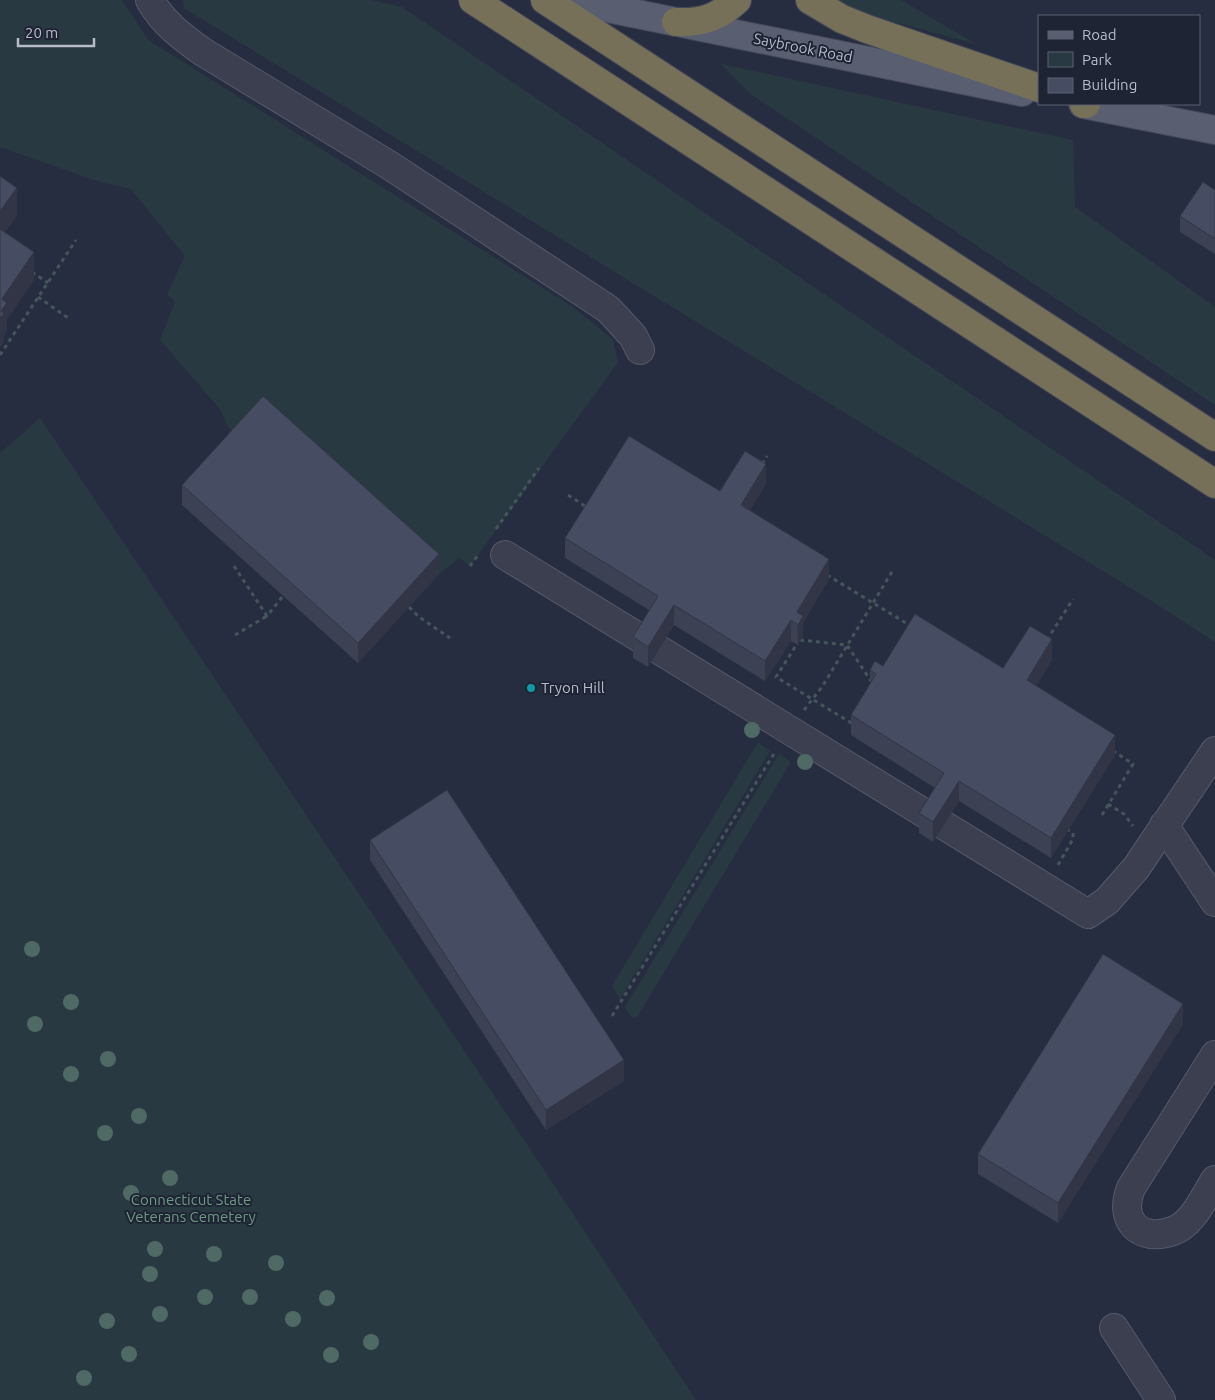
<svg xmlns="http://www.w3.org/2000/svg" width="1215" height="1400" font-family="Ubuntu,sans-serif">
	<rect width="100%" height="100%" fill="#272d40"/>
	<path fill="#293941" d="M0,0H122L148,40L573,307L613,340L618,362L470,566L459,558L439,574L241,440L228,427L220,409L160,340L175,302L167,294L185,256L131,189L97,181L0,147Z
		M183,0H370L402,7L1215,560V642L1147,598L184,8Z
		M836,0H901L976,44L853,11Z
		M721,64L1073,140L1075,207L1215,307V405L752,95Z
		M40,418L534,1155L696,1400H0V453Z
		M758,742L770,751L620,999L612,986Z
		M779,754L791,762L637,1017L632,1018L625,1007Z"/>
	<g fill="none" stroke-linecap="round" stroke-linejoin="round">
		<defs>
			<path id="minor" d="M150,0C163,23 182,37 203,52L389,165L608,309L633,336L640,350
				M505,555L1088,914L1107,901L1136,868L1215,751
				M1164,825L1215,902
				M1215,1055L1131,1188C1118,1220 1139,1243 1173,1231C1193,1224 1204,1197 1215,1180
				M1114,1328L1161,1400"/>
			<path id="major" d="M568,0L1022,92
				M1083,104L1215,130"/>
			<path id="highway" d="M473,0L1215,484
				M545,0L1215,437
				M810,0L842,19L867,29L1039,88
				M676,22C701,23 718,18 737,0
				M1084,104H1086"/>
		</defs>
		<use href="#minor" stroke="#565a6a" stroke-width="30"/>
		<use href="#major" stroke="#444859" stroke-width="30"/>
		<use href="#highway" stroke="#434757" stroke-width="30"/>
		<path stroke="#44555b" stroke-width="3" stroke-dasharray="4 4" stroke-linecap="butt" d="M32,272L48,283
			M38,297L71,320
			M0,355L76,240
			M762,464L767,456
			M568,495L588,508
			M496,529L539,468
			M234,566L267,616L283,596
			M470,566L478,555
			M827,575L911,626
			M409,607L419,617L450,638
			M235,635L267,616
			M800,640L847,645L873,684
			M1047,640L1073,599
			M795,647L776,677L853,724
			M804,710L822,687L893,570
			M1108,804L1124,814L1133,826
			M1102,815L1133,764L1113,751
			M1058,865L1073,839V833L1068,830
			M612,1016L775,752"/>
		<use href="#minor" stroke="#3b3f50" stroke-width="28"/>
		<use href="#major" stroke="#595e70" stroke-width="28"/>
		<use href="#highway" stroke="#767058" stroke-width="28"/>
	</g>
	<g fill="#4f6964">
		<circle cx="752" cy="730" r="8"/>
		<circle cx="805" cy="762" r="8"/>
		<circle cx="32" cy="949" r="8"/>
		<circle cx="71" cy="1002" r="8"/>
		<circle cx="35" cy="1024" r="8"/>
		<circle cx="108" cy="1059" r="8"/>
		<circle cx="71" cy="1074" r="8"/>
		<circle cx="139" cy="1116" r="8"/>
		<circle cx="105" cy="1133" r="8"/>
		<circle cx="170" cy="1178" r="8"/>
		<circle cx="131" cy="1193" r="8"/>
		<circle cx="155" cy="1249" r="8"/>
		<circle cx="214" cy="1254" r="8"/>
		<circle cx="276" cy="1263" r="8"/>
		<circle cx="150" cy="1274" r="8"/>
		<circle cx="205" cy="1297" r="8"/>
		<circle cx="250" cy="1297" r="8"/>
		<circle cx="327" cy="1298" r="8"/>
		<circle cx="160" cy="1314" r="8"/>
		<circle cx="293" cy="1319" r="8"/>
		<circle cx="107" cy="1321" r="8"/>
		<circle cx="371" cy="1342" r="8"/>
		<circle cx="129" cy="1354" r="8"/>
		<circle cx="331" cy="1355" r="8"/>
		<circle cx="84" cy="1378" r="8"/>
	</g>
	<path fill="#3c4154" d="M1215,190V254L1180,232V216Z
		M766,484L750,510L829,579L803,623V636L798,645L791,641L765,681L674,625L648,667L633,658V637L649,610L565,558V538Z
		M182,485L439,574L358,663L182,505Z
		M1052,660L1036,686L1115,755L1051,858L959,801L933,842L919,833V813L935,788L851,735V715L870,684V670L883,666L1003,668Z
		M370,840L624,1081L546,1130L370,860Z
		M1183,1024L1058,1223L978,1174V1154Z"/>
	<path fill="#313545" d="M17,188V216L0,239V211Z
		M34,252V280L7,320V331L4,336V342L0,347V319L2,299Z
		M766,464V484L741,525V505Z
		M439,554V574L358,663V643Z
		M829,559V579L803,623V636L798,645L797,612Z
		M674,605V625L648,667V647Z
		M791,620V641L765,681V661Z
		M1052,639V660L1027,700V680Z
		M1115,735V755L1051,858V838Z
		M959,781V801L933,842V822Z
		M1183,1004V1024L1058,1223V1203Z
		M624,1060V1081L546,1130V1110Z"/>
	<path fill="#464c62" stroke="#313545" d="M0,176L17,188L0,211Z
		M1203,182L1215,190V239L1180,216Z
		M0,229L34,252L2,299L7,303L1,311L4,313L0,319Z
		M263,396L439,554L358,643L182,485Z
		M629,436L720,491L745,451L766,464L741,505L829,559L797,612L803,616L798,625L791,620L765,661L674,605L648,647L633,637L658,596L565,538Z
		M915,614L1003,668L1030,626L1052,639L1027,680L1115,735L1051,838L959,781L933,822L919,813L944,773L851,715L876,674L870,670L875,661L883,666Z
		M447,790L624,1060L546,1110L370,840Z
		M1103,954L1183,1004L1058,1203L978,1154Z"/>
	<circle fill="#0f9aa8" stroke="#1f2435" stroke-width="2" cx="531" cy="688" r="5"/>
	<g text-anchor="middle" stroke-width="4" stroke-linejoin="round" paint-order="stroke">
		<g font-size="15" fill="#b7bbca" stroke="#1f2435">
			<text transform="translate(803 48) rotate(11)" y="5">Saybrook Road</text>
		</g>
		<g font-size="15" fill="#b7bbca" stroke="#1f2435" text-anchor="start">
			<text x="541" y="693">Tryon Hill</text>
		</g>
		<g font-size="15" fill="#6f9a82" stroke="#1f2435">
			<text x="191" y="1205">Connecticut State<tspan x="191" dy="17">Veterans Cemetery</tspan></text>
		</g>
	</g>
	<rect x="1038" y="15" width="162" height="90" fill="#1f2435" stroke="#5c6071"/>
	<rect x="1048" y="31" width="25" height="8" fill="#595e70" stroke="#5c6071"/>
	<text x="1082" y="40" font-size="15" fill="#b7bbca">Road</text>
	<rect x="1048" y="52" width="25" height="15" fill="#293941" stroke="#5c6071"/>
	<text x="1082" y="65" font-size="15" fill="#b7bbca">Park</text>
	<rect x="1048" y="78" width="25" height="15" fill="#464c62" stroke="#5c6071"/>
	<text x="1082" y="90" font-size="15" fill="#b7bbca">Building</text>
	<path d="M18 38v8h76v-8" fill="none" stroke="#b7bbca" stroke-width="2.5"/>
	<text x="25" y="38" font-size="15" fill="#b7bbca" stroke="#1f2435" stroke-width="4" paint-order="stroke">20 m</text>
</svg>
